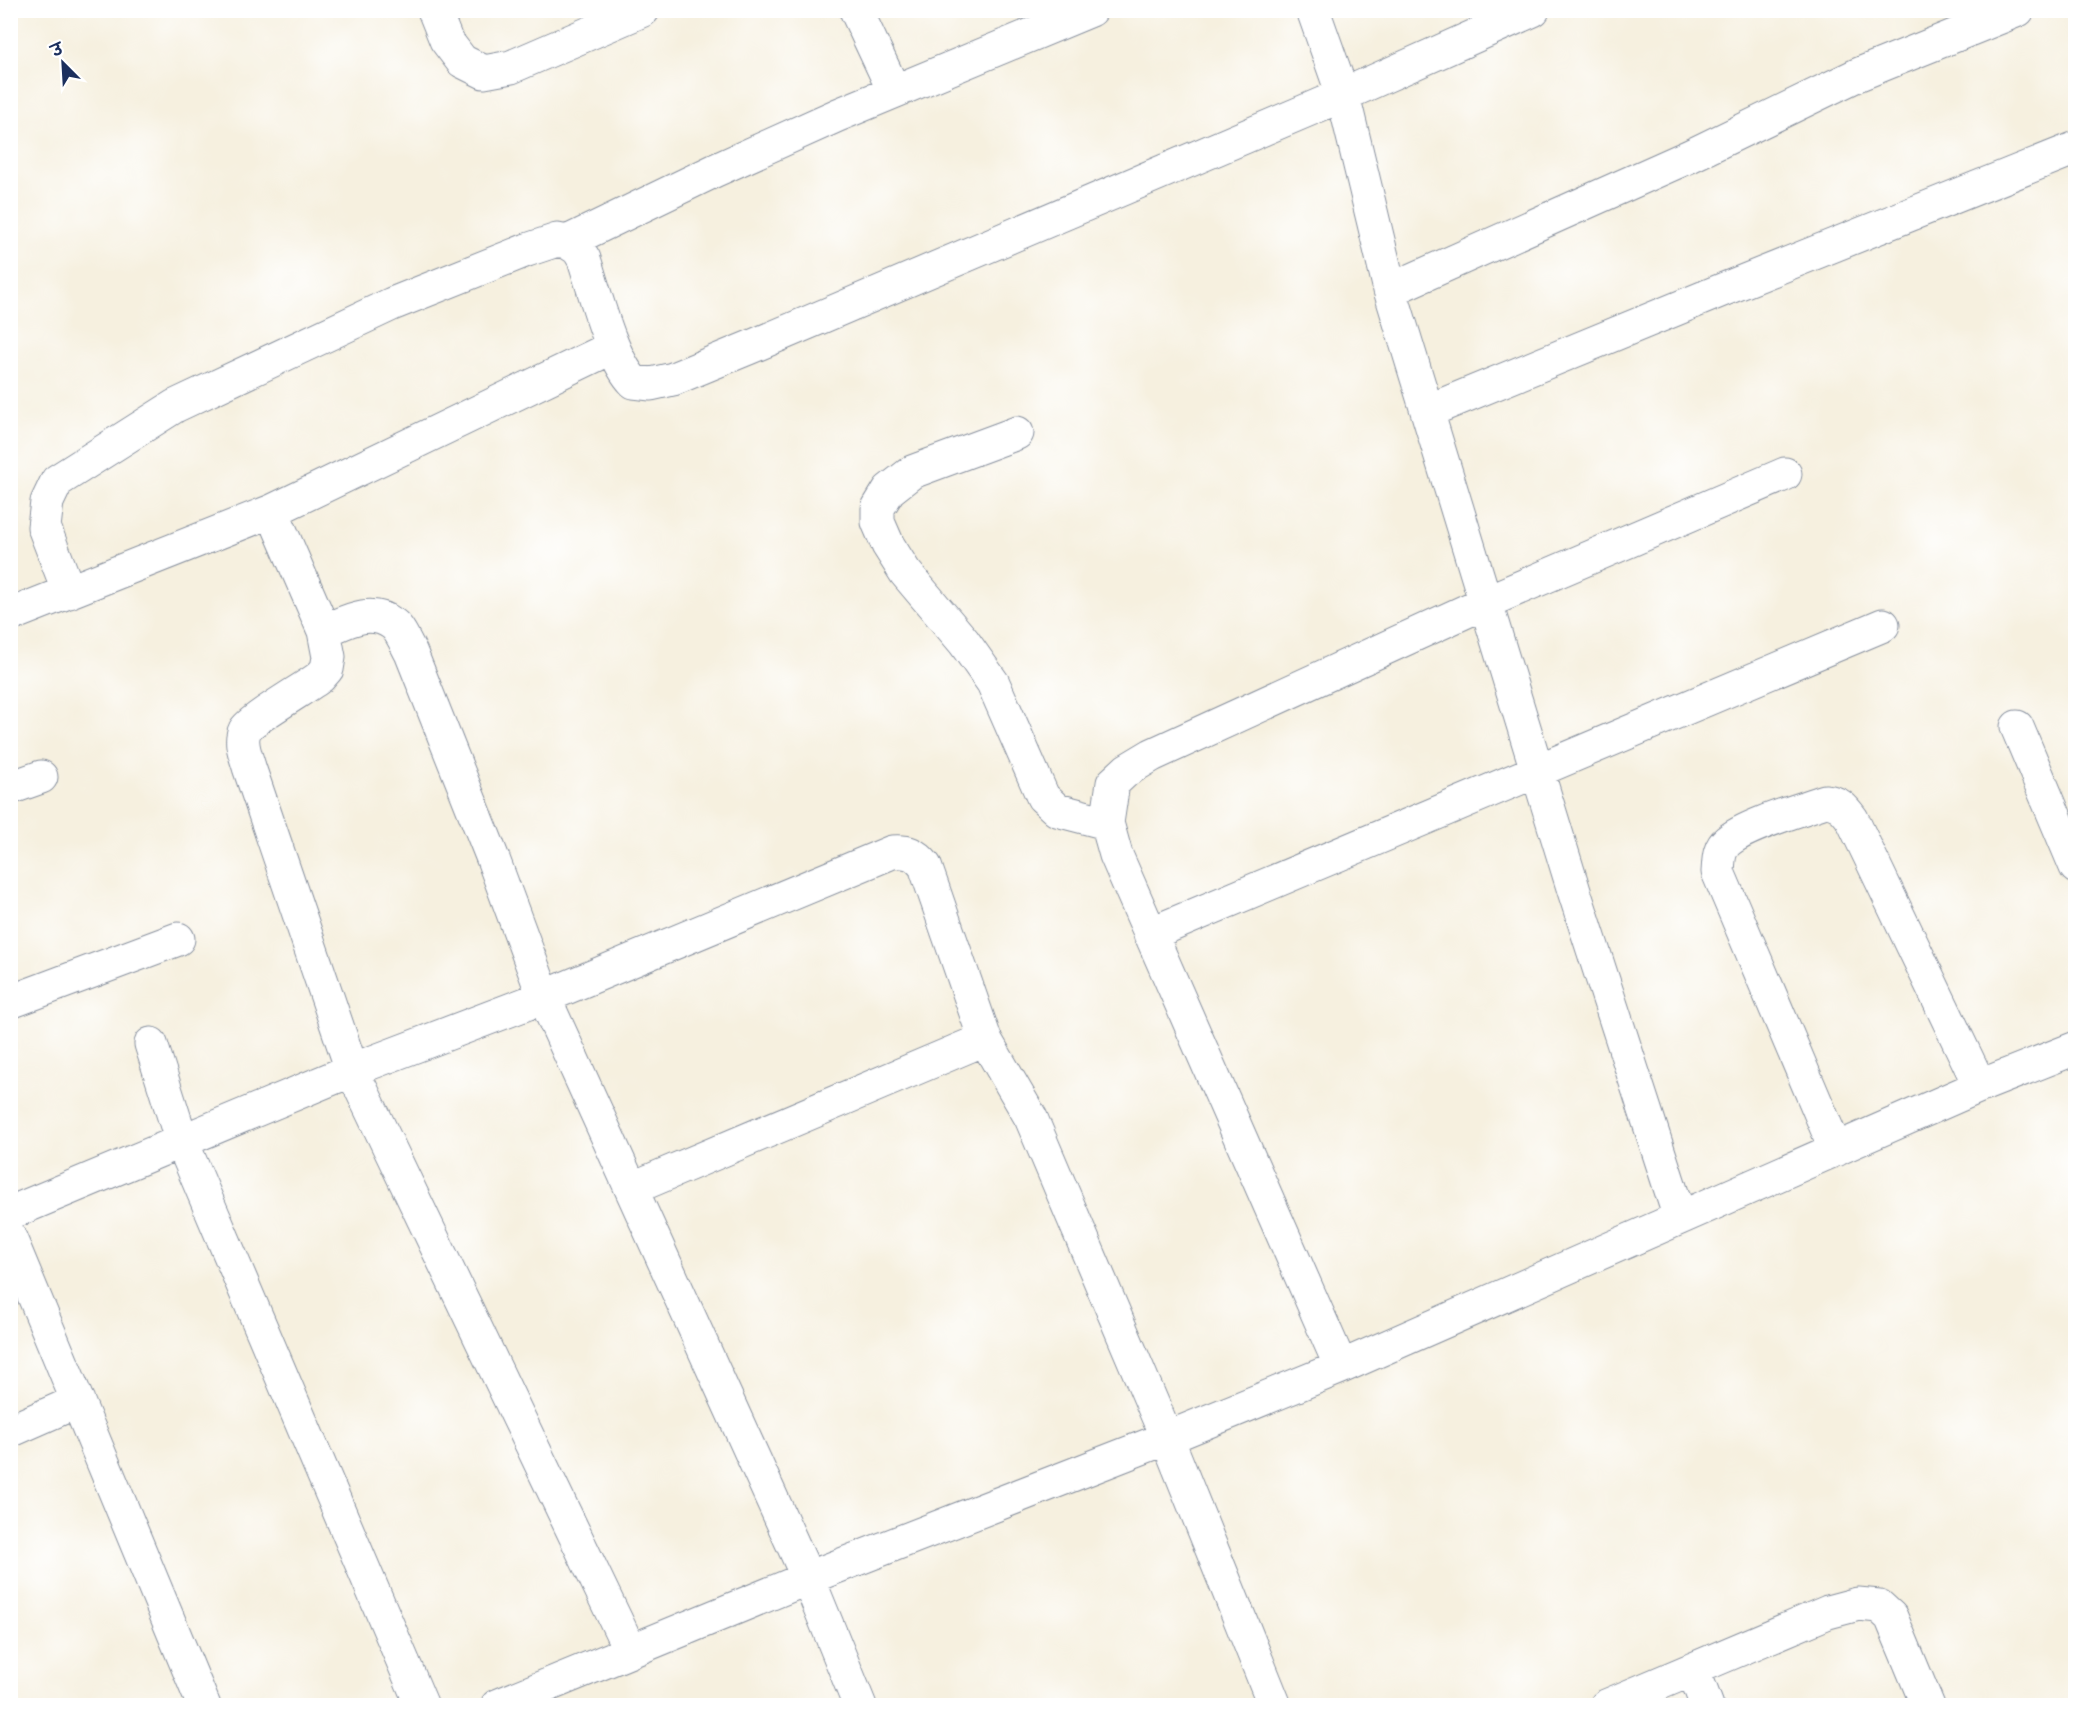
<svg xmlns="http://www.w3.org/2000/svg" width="2086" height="1716" font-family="'Architects Daughter','Playpen Sans Deva',sans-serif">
	<rect width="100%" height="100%" fill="#fff"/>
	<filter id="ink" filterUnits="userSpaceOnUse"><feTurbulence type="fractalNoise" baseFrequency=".0167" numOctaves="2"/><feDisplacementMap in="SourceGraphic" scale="12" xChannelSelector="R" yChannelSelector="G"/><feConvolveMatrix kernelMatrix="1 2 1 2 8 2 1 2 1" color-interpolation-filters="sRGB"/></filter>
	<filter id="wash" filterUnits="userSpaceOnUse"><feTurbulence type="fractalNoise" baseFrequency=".008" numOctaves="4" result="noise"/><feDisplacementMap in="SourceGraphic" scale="24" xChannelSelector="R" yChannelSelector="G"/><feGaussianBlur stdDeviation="1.35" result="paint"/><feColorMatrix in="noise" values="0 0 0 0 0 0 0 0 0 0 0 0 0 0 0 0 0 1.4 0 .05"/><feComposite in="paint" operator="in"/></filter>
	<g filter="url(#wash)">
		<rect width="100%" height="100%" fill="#f6f0df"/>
	</g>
	<g filter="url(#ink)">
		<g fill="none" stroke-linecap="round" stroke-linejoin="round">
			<defs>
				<path id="minor" d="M434,10L446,40L462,61L484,72L511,67L643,10
					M856,10L894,91
					M1313,10L1343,95L1390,290L1574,891L1680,1218
					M567,242L578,249L584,259C595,292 611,359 634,382L651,384L673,379L753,346L1343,95L1533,10
					M1390,290L1690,156L1857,75L2018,10
					M1428,411L1727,288L2076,148
					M1017,433L912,472L889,490L878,508V522L888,545L905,572L964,642L993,683L1043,797L1057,810L1107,823
					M272,511L324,631L329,657L327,669L320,677C307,687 250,720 245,730C239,742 246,756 249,767L352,1070L630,1650
					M69,592L44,527L47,502L57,481L175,406L392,304L527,250L557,240L567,242L716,170L838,115L1091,10
					M10,615L272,511L613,347
					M324,631C346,622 370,607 393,624C400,629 406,644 411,653L493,859L544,997L808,1578L860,1706
					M2017,727L2076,867
					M10,788L41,777
					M1150,934L1883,625
					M10,1002L178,939
					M151,1044L182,1142L422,1706
					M1836,1150L1718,872C1719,861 1718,849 1728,841C1746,825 1800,810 1825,801C1839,802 1844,808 1852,819L1980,1086
					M633,1188L985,1039
					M10,1213L352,1070L544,997L892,852C908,851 915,853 925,866L985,1039L1031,1118L1167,1438L1275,1706
					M10,1238L204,1706
					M1341,1367L1116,855L1107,823L1113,783L1127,770L1152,755L1486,602L1785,474
					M10,1431L78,1401
					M1693,1669L1707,1706
					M497,1706L808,1578L1167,1438L1341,1367L1980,1086L2076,1048
					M1606,1706L1828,1612L1858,1604L1879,1606L1891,1617L1928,1706"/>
			</defs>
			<use href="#minor" stroke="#88909e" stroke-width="35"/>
			<use href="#minor" stroke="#fff" stroke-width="33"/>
		</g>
	</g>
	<rect width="2086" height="1716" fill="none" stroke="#fff" stroke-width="36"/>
	<g transform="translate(63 63) rotate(336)" stroke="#ffffff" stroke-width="4.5" paint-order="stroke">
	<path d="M0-4.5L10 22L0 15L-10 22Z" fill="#1b2f5e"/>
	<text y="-9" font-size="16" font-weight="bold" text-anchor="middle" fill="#1b2f5e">उ</text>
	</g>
</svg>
